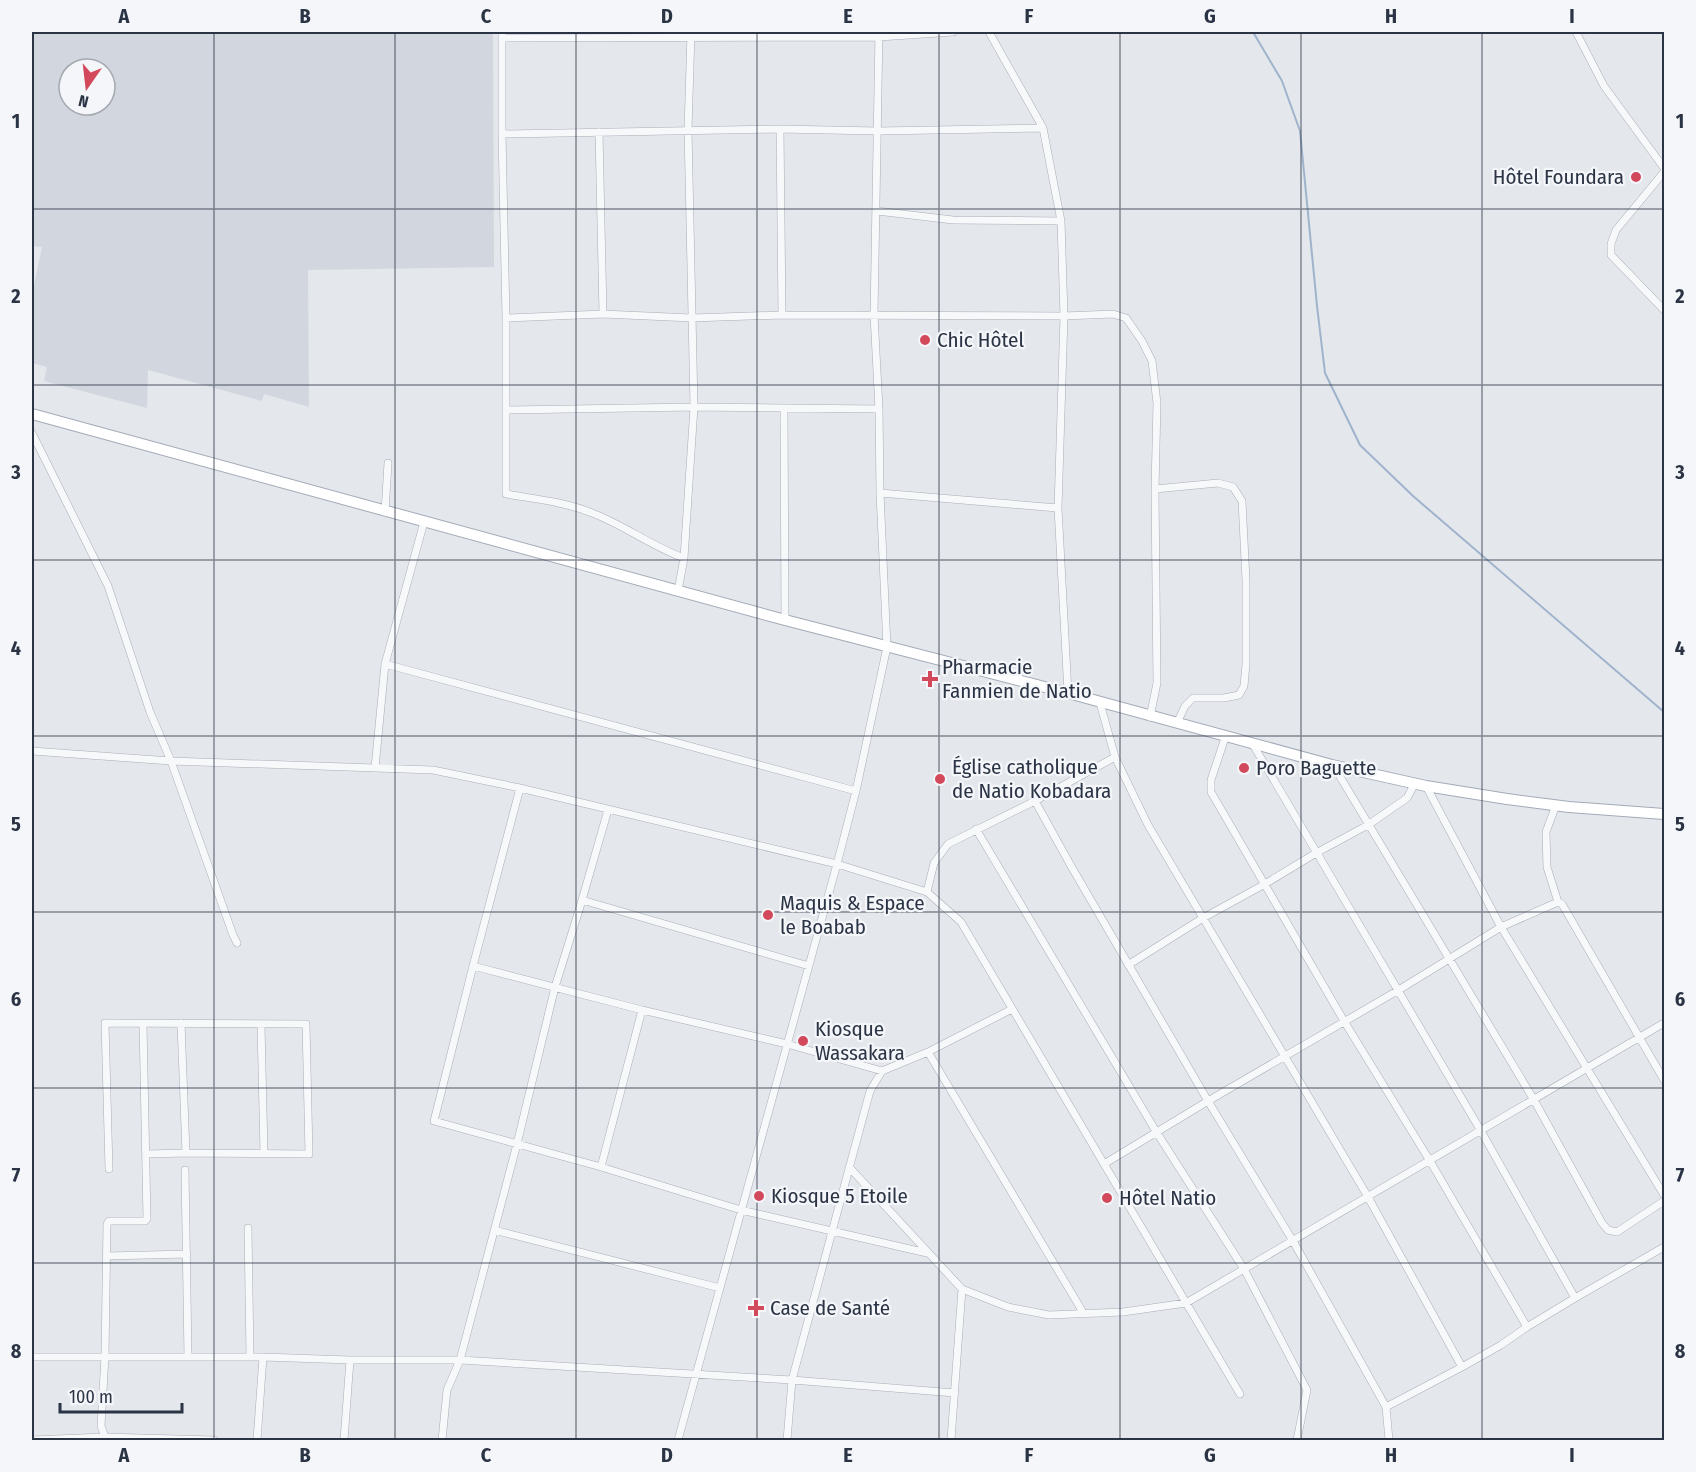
<svg xmlns="http://www.w3.org/2000/svg" width="1696" height="1472" font-family="'Fira Sans Condensed',sans-serif">
	<rect width="100%" height="100%" fill="#e4e7ec"/>
	<path fill="#d2d6de" fill-rule="evenodd" d="M32,32H493L494,267L308,270L309,407L264,394L262,401L148,370L147,408L44,381L47,367L32,363V295L42,247L32,246ZM69,69H105V105H69Z"/>
	<g fill="none" stroke-linecap="round" stroke-linejoin="round">
		<path stroke="#9fb4cc" stroke-width="2" d="M1253,32L1282,81L1300,131L1317,306L1325,373L1360,445L1413,496L1664,712"/>
		<defs>
			<path id="minor" d="M502,32V134L506,318V494C535,499 565,502 592,513C624,525 651,546 684,558
				M989,32L1043,128L1061,221L1064,316L1058,508L1068,693
				M1576,32L1604,86L1664,168
				M502,38L879,37L953,32
				M780,129L782,315
				M599,132L603,314
				M502,134L780,129L878,131L1043,128
				M1664,172L1616,230L1611,244V255L1664,310
				M877,211L953,220L1061,221
				M506,318L603,314L692,318L782,315L1064,316L1113,314L1126,318L1142,341L1152,361L1157,403L1155,489L1157,683L1150,717
				M784,408L785,620
				M506,410L694,407L879,409
				M32,433L108,586L150,712L171,761L233,935L237,943
				M1155,489L1218,483L1233,487L1242,501L1246,580V664L1244,686L1239,695L1224,698H1193L1185,706L1177,723
				M880,493L1058,508
				M385,512L388,463
				M678,591L684,558L694,407L688,130L691,32
				M385,664L856,791
				M1100,703L1115,757L1148,825L1368,1197L1462,1367
				M1226,735L1211,780V792L1344,1021L1430,1161L1527,1327
				M1252,743L1481,1131L1575,1298
				M32,751L171,761L433,770L520,788L837,864L927,892L961,922L1240,1394
				M1333,765L1534,1100L1602,1223L1608,1230L1617,1232L1664,1201
				M375,768L385,664L424,522
				M1426,786L1501,927L1664,1195
				M520,788L473,966L434,1121L601,1167L741,1210L927,1253
				M1035,801L1071,866L1208,1101L1293,1241L1386,1407L1389,1440
				M1556,805L1546,832L1547,867L1558,902L1562,904L1664,1080
				M976,829L1157,1133L1244,1269L1307,1390L1297,1440
				M927,892L934,863L948,844L1035,801L1115,757
				M582,900L809,966
				M1128,965L1203,918L1265,884L1316,853L1368,825L1407,798L1415,783
				M473,966L642,1010L787,1044L882,1071
				M181,1023L186,1153
				M261,1025L264,1154
				M928,1052L1084,1314
				M1104,1164L1208,1101L1397,991L1501,927L1558,902
				M601,1167L642,1010
				M849,1167L962,1289L1008,1307L1049,1315L1123,1312L1186,1303L1664,1023
				M109,1169L105,1023L306,1024L309,1154L186,1153L146,1154
				M185,1170L188,1357
				M248,1228L250,1357
				M494,1230L720,1288
				M107,1256L187,1254
				M32,1357H263L350,1360H460L792,1380L955,1393
				M1386,1407L1462,1367L1501,1345L1527,1327L1575,1298L1664,1247
				M32,1440L104,1437L214,1440
				M106,1440L101,1426L105,1356L107,1224L109,1221H145L147,1219L143,1024
				M257,1440L263,1357
				M344,1440L350,1360
				M442,1440L447,1390L460,1360L517,1144L555,987L580,907L608,810
				M678,1440L837,864L856,791L887,647L880,493L879,409L874,315L879,32
				M787,1440L792,1380L870,1091L882,1071L928,1052L1012,1009
				M951,1440L962,1289"/>
			<path id="primary" d="M32,414L785,620L1068,693L1332,765L1426,786L1507,799L1569,807L1664,814"/>
		</defs>
		<use href="#minor" stroke="#a9aeb7" stroke-width="8"/>
		<use href="#primary" stroke="#a3abb8" stroke-width="12"/>
		<use href="#minor" stroke="#f7f8fa" stroke-width="7"/>
		<use href="#primary" stroke="#fff" stroke-width="10"/>
	</g>
	<path fill="none" stroke="#2b3445" stroke-width="1.5" stroke-opacity="0.55" d="M214,32V1440M395,32V1440M576,32V1440M757,32V1440M939,32V1440M1120,32V1440M1301,32V1440M1482,32V1440M32,209H1664M32,385H1664M32,560H1664M32,736H1664M32,912H1664M32,1088H1664M32,1263H1664"/>
	<g fill="#d1495b" stroke="#f4f6f9" stroke-width="2">
		<circle cx="1636" cy="177" r="6"/>
		<circle cx="925" cy="340" r="6"/>
		<path d="M927 670h6v6h6v6h-6v6h-6v-6h-6v-6h6z"/>
		<circle cx="1244" cy="768" r="6"/>
		<circle cx="940" cy="779" r="6"/>
		<circle cx="768" cy="915" r="6"/>
		<circle cx="803" cy="1041" r="6"/>
		<circle cx="759" cy="1196" r="6"/>
		<circle cx="1107" cy="1198" r="6"/>
		<path d="M753 1299h6v6h6v6h-6v6h-6v-6h-6v-6h6z"/>
	</g>
	<g text-anchor="middle" stroke-width="4.5" stroke-linejoin="round" paint-order="stroke">
		<g font-size="21" fill="#2b3445" stroke="#f4f6f9" text-anchor="start">
			<text x="1624" y="184" text-anchor="end">Hôtel Foundara</text>
			<text x="937" y="347">Chic Hôtel</text>
			<text x="942" y="674">Pharmacie<tspan x="942" dy="24">Fanmien de Natio</tspan></text>
			<text x="952" y="774">Église catholique<tspan x="952" dy="24">de Natio Kobadara</tspan></text>
			<text x="1256" y="775">Poro Baguette</text>
			<text x="780" y="910">Maquis &amp; Espace<tspan x="780" dy="24">le Boabab</tspan></text>
			<text x="815" y="1036">Kiosque<tspan x="815" dy="24">Wassakara</tspan></text>
			<text x="771" y="1203">Kiosque 5 Etoile</text>
			<text x="1119" y="1205">Hôtel Natio</text>
			<text x="770" y="1315">Case de Santé</text>
		</g>
	</g>
	<rect width="1696" height="1472" fill="none" stroke="#f4f6f9" stroke-width="66"/>
	<g transform="translate(87 87) rotate(194)"><circle r="28" fill="#f4f6f9" stroke="#a4a8b1" stroke-width="1.5"/>
	<path d="M0-4.5L10 22L0 15L-10 22Z" fill="#d1495b"/>
	<text y="-9" font-size="16" font-weight="bold" text-anchor="middle" fill="#2b3445">N</text>
	</g>
	<path d="M60 1403v9h122v-9" fill="none" stroke="#2b3445" stroke-width="3"/>
	<text x="69" y="1403" font-size="18" fill="#2b3445" stroke="#f4f6f9" stroke-width="4.5" paint-order="stroke">100 m</text>
	<rect x="33" y="33" width="1630" height="1406" fill="none" stroke="#2b3445" stroke-width="2"/>
	<g font-size="20" text-anchor="middle" font-weight="bold" fill="#2b3445">
		<text x="124" y="23">A</text>
		<text x="305" y="23">B</text>
		<text x="486" y="23">C</text>
		<text x="667" y="23">D</text>
		<text x="848" y="23">E</text>
		<text x="1029" y="23">F</text>
		<text x="1210" y="23">G</text>
		<text x="1391" y="23">H</text>
		<text x="1572" y="23">I</text>
		<text x="16" y="128">1</text>
		<text x="1680" y="128">1</text>
		<text x="16" y="303">2</text>
		<text x="1680" y="303">2</text>
		<text x="16" y="479">3</text>
		<text x="1680" y="479">3</text>
		<text x="16" y="655">4</text>
		<text x="1680" y="655">4</text>
		<text x="16" y="831">5</text>
		<text x="1680" y="831">5</text>
		<text x="16" y="1006">6</text>
		<text x="1680" y="1006">6</text>
		<text x="16" y="1182">7</text>
		<text x="1680" y="1182">7</text>
		<text x="16" y="1358">8</text>
		<text x="1680" y="1358">8</text>
		<text x="124" y="1462">A</text>
		<text x="305" y="1462">B</text>
		<text x="486" y="1462">C</text>
		<text x="667" y="1462">D</text>
		<text x="848" y="1462">E</text>
		<text x="1029" y="1462">F</text>
		<text x="1210" y="1462">G</text>
		<text x="1391" y="1462">H</text>
		<text x="1572" y="1462">I</text>
	</g>
</svg>
